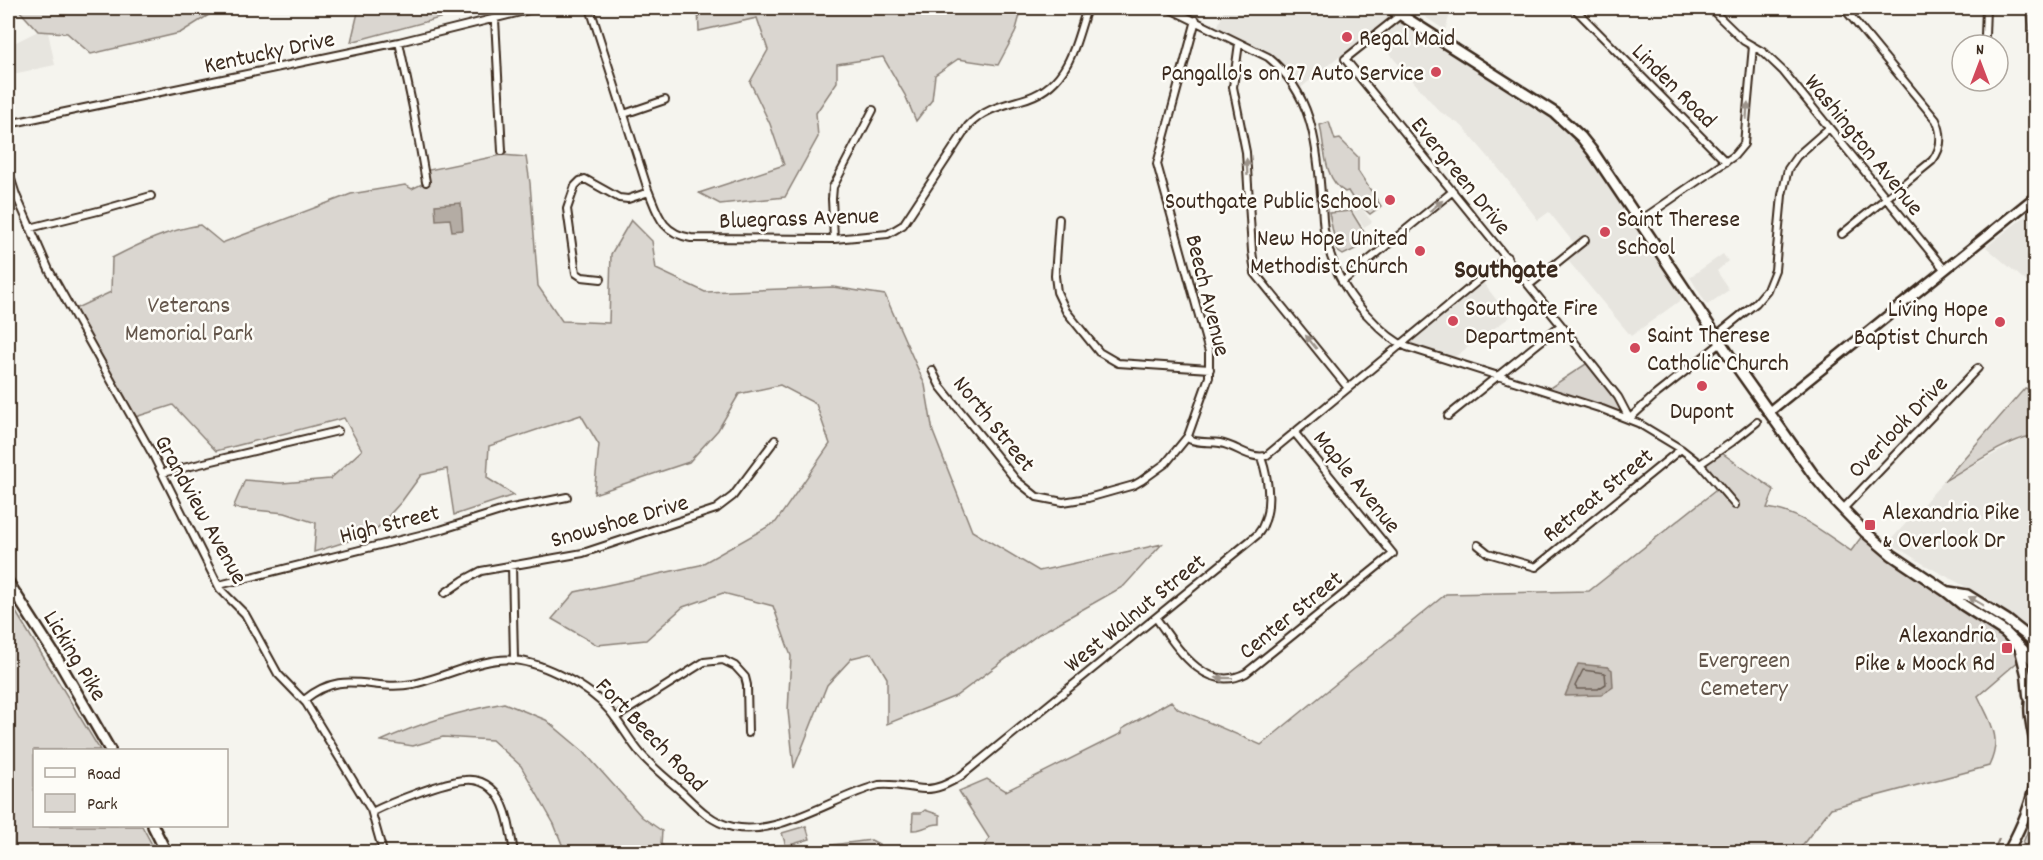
<svg xmlns="http://www.w3.org/2000/svg" width="2043" height="860" font-family="Dekko,sans-serif">
	<rect width="100%" height="100%" fill="#f5f4ee"/>
	<filter id="ink" filterUnits="userSpaceOnUse"><feTurbulence type="fractalNoise" baseFrequency=".0167" numOctaves="2"/><feDisplacementMap in="SourceGraphic" scale="12" xChannelSelector="R" yChannelSelector="G"/><feConvolveMatrix kernelMatrix="1 2 1 2 8 2 1 2 1" color-interpolation-filters="sRGB"/></filter>
	<g filter="url(#ink)">
		<path fill="#e7e5df" d="M1225,8H1390L1567,123L1689,294L1631,336L1565,257L1577,247L1549,212L1538,220L1503,174L1462,126L1439,111L1374,36L1345,59L1338,57L1297,91L1278,66L1216,31Z
			M1419,8H1452L1445,30L1419,13Z
			M38,31L48,32L55,65L8,75V46Z
			M1360,206L1372,222L1364,227L1353,212Z
			M2029,213L2035,214V289L1986,247Z
			M1723,254L1728,261L1717,271L1729,290L1707,305L1690,277Z
			M1480,279L1510,317L1449,361L1401,344Z
			M2028,436H2035V635L2021,622L1985,597L1925,565L1889,542L1944,481Z"/>
		<path fill="#dad6d0" stroke="#8a8077" stroke-width="1.5" d="M17,8H220L180,33L91,54L67,33L38,31Z
			M359,8H453L451,15L351,42Z
			M698,8H903L916,11V8H1022L1015,33L998,65L958,59L935,75L932,100L916,121L905,95L883,57L837,64V82L816,113L818,137L785,197L720,204L699,193L784,165L770,124L750,82L768,50L757,18L699,31Z
			M2018,8H2035V49L2032,43L2027,14Z
			M1329,122L1335,140L1340,139L1358,157V171L1381,206L1370,214L1353,199L1348,191L1345,192C1323,179 1325,147 1320,125Z
			M502,155L526,157L530,183L538,286L562,321L609,323L611,254L631,220L652,241L656,269L705,292L833,287L885,295L925,385L933,432L972,531L1039,571L1162,544L1124,586L1039,634L956,696L887,724V678L872,653L852,658L827,685L794,768L788,711L791,656L773,606L723,593L683,607L646,640L597,645L552,619L575,592L700,565L776,522L830,444L816,404L780,385L739,394L718,430L689,462L594,494L599,445L581,415L489,446L487,478L514,495L454,515L447,469L421,475L402,501L373,533L314,552L316,523L285,513L233,508L245,480L282,483L330,479L362,450L344,418L216,451L173,405L132,418L72,310L111,292L112,258C141,243 168,230 200,225L222,243L351,194L405,185L412,189L426,182L424,171Z
			M1351,211L1370,242L1343,255L1337,251L1329,213Z
			M1589,362L1606,382L1629,419L1545,391Z
			M2025,388L2035,391V436C2015,435 1964,470 1944,481Z
			M1719,451L1774,490L1767,508C1800,512 1824,533 1851,551L1865,532L2019,646L2021,659L1978,696C1990,722 2003,737 1989,766L1831,808L1797,852H982L989,838L959,791L987,779L1006,791L1122,733V729L1171,701L1178,709L1261,745L1446,594L1589,591L1720,487L1700,464Z
			M8,599L100,750H34V826H142L156,852H8Z
			M504,703L546,720L584,752L642,817L662,831L661,844L669,852H565L554,824L521,766L492,740L443,737L413,746L381,741C420,723 461,711 504,703Z
			M925,810L940,815V824C929,823 924,831 912,830L913,813H921Z
			M2035,812V852H2018L2021,848Z
			M806,826L810,839L786,846L782,833Z
			M871,840L879,844L881,852H809L807,848Z"/>
		<path fill="#b4aca4" stroke="#84786e" stroke-width="1.5" d="M461,203L463,230L452,231L450,219L436,220L435,205Z
			M1578,664L1608,667L1612,670L1613,687L1601,695L1565,696Z"/>
		<g fill="none" stroke-linecap="round" stroke-linejoin="round">
			<path stroke="#6b5e54" stroke-width="1.5" d="M1583,670L1605,673L1606,684L1598,689H1577L1575,686Z"/>
			<path stroke="#84786e" stroke-width="2" d="M1993,852L1999,839"/>
			<defs>
				<path id="street" d="M590,8L648,190C658,214 661,233 691,238L834,239L888,234L903,225L968,126C983,110 1000,106 1021,100C1068,88 1074,48 1087,8
					M1168,8L1268,57C1311,92 1317,142 1321,194C1323,208 1322,222 1325,235C1332,268 1347,296 1371,319C1381,330 1393,341 1407,347L1602,409L1638,423L1681,449L1700,464L1735,505
					M1409,8L1345,59L1561,325L1618,397L1629,418
					M1574,8L1726,162
					M1710,8L1744,41L1763,52L1783,71L1945,270
					M495,19L502,151
					M1985,36L1986,8
					M399,42L413,108L426,182
					M1239,43L1233,87L1246,152L1252,251L1255,273L1348,388
					M624,114L665,100
					M8,124L399,42L537,8
					M8,170L16,195L49,270L153,455L220,589L245,614L278,674L306,703L371,810L383,852
					M1059,219L1055,276L1057,292L1066,311L1099,352L1118,363L1210,369
					M1638,222L1734,156L1744,144L1753,46
					M30,228L102,210L151,196
					M1842,234L1932,161C1942,148 1943,135 1936,120L1844,8
					M834,239L832,199L833,187L873,110
					M601,279L582,277L576,273L567,209L575,186L580,181L585,179L619,198L628,199L649,192
					M1342,282L1453,191
					M1529,285L1585,240
					M1715,336L1756,303L1767,290L1775,270L1782,195L1788,169L1797,156L1829,128
					M932,370L940,386L1016,480L1037,497L1063,502L1088,498L1134,485L1141,481L1166,463L1188,436L1209,377V352L1157,164L1196,20
					M1448,416L1561,325
					M1629,419L1654,396L1721,343
					M1187,438C1197,444 1209,441 1220,443C1237,446 1248,459 1266,456L1507,257
					M1700,464L1732,442L1757,422
					M162,473L338,431
					M1843,509L1978,368
					M1478,545L1488,553L1536,567L1681,449
					M512,565L514,659
					M219,585L440,530L507,509L567,497
					M445,593L464,580L481,571L583,553L716,509L733,496L775,440
					M1156,618C1176,646 1205,695 1246,673L1393,554L1294,432
					M304,700C344,667 370,692 413,684C442,678 486,656 514,660C544,663 590,687 609,710C621,724 629,740 641,754C654,769 670,781 684,794C698,808 713,823 733,827C779,837 835,796 879,785C895,783 908,788 924,789C937,790 950,783 961,776L1257,535C1274,515 1269,480 1261,457
					M615,718L704,662L723,660L735,666L745,677L747,685L748,733
					M372,812C392,802 444,781 465,780C474,779 484,782 491,788C508,802 510,832 514,852"/>
				<path id="secondary" d="M1770,411L2036,196
					M2019,646L2026,674L2028,695
					M2036,686C2022,703 2034,732 2036,752
					M2008,852C2021,827 2034,800 2036,771"/>
				<path id="primary" d="M1390,8L1555,113L1581,137L1593,152L1737,367L1815,477L1836,502L1865,532L1892,555L1947,592L1963,605L2005,632L2036,663
					M8,582L58,660L110,750
					M1949,592L1967,595L2007,620L2036,643
					M153,826L166,852"/>
			</defs>
			<use href="#street" stroke="#3b2a1e" stroke-width="10"/>
			<use href="#secondary" stroke="#3b2a1e" stroke-width="13"/>
			<use href="#primary" stroke="#3b2a1e" stroke-width="14"/>
			<use href="#street" stroke="#fdfcf7" stroke-width="6"/>
			<use href="#secondary" stroke="#fdfcf7" stroke-width="8"/>
			<use href="#primary" stroke="#fdfcf7" stroke-width="9"/>
		</g>
		<defs><path id="oneway-solid" d="M-6-.8H1V-3.2L6.5 0L1 3.2V.8H-6Z" transform="scale(1.5)"/></defs>
		<g fill="#9c938a">
			<use href="#oneway-solid" transform="translate(1747 111) rotate(-86)"/>
			<use href="#oneway-solid" transform="translate(1247 167) rotate(-93)"/>
			<use href="#oneway-solid" transform="translate(1436 206) rotate(-40)"/>
			<use href="#oneway-solid" transform="translate(1311 342) rotate(-129)"/>
			<use href="#oneway-solid" transform="translate(1976 601) rotate(-149)"/>
			<use href="#oneway-solid" transform="translate(1224 678) rotate(-179)"/>
		</g>
	</g>
	<g fill="#d1495b" stroke="#fdfcf7" stroke-width="2">
		<circle cx="1347" cy="37" r="6"/>
		<circle cx="1436" cy="72" r="6"/>
		<circle cx="1390" cy="200" r="6"/>
		<circle cx="1605" cy="232" r="6"/>
		<circle cx="1420" cy="251" r="6"/>
		<circle cx="1453" cy="321" r="6"/>
		<circle cx="2000" cy="322" r="6"/>
		<circle cx="1635" cy="348" r="6"/>
		<circle cx="1702" cy="386" r="6"/>
		<rect x="1864" y="519" width="12" height="12" rx="3"/>
		<rect x="2001" y="642" width="12" height="12" rx="3"/>
	</g>
	<g text-anchor="middle" stroke-width="5" stroke-linejoin="round" paint-order="stroke">
		<g font-size="24" fill="#3b2a1e" stroke="#fdfcf7" text-anchor="start">
			<text x="1359" y="45">Regal Maid</text>
			<text x="1424" y="80" text-anchor="end">Pangallo's on 27 Auto Service</text>
			<text x="1378" y="208" text-anchor="end">Southgate Public School</text>
			<text x="1617" y="226">Saint Therese<tspan x="1617" dy="28">School</tspan></text>
			<text x="1408" y="245" text-anchor="end">New Hope United<tspan x="1408" dy="28">Methodist Church</tspan></text>
			<text x="1465" y="315">Southgate Fire<tspan x="1465" dy="28">Department</tspan></text>
			<text x="1988" y="316" text-anchor="end">Living Hope<tspan x="1988" dy="28">Baptist Church</tspan></text>
			<text x="1647" y="342">Saint Therese<tspan x="1647" dy="28">Catholic Church</tspan></text>
			<text x="1702" y="418" text-anchor="middle">Dupont</text>
			<text x="1882" y="519">Alexandria Pike<tspan x="1882" dy="28">&amp; Overlook Dr</tspan></text>
			<text x="1995" y="642" text-anchor="end">Alexandria<tspan x="1995" dy="28">Pike &amp; Moock Rd</tspan></text>
		</g>
		<g font-size="24" fill="#3b2a1e" stroke="#fdfcf7">
			<text transform="translate(269 51) rotate(-12)" y="8">Kentucky Drive</text>
			<text transform="translate(1675 85) rotate(45)" y="8">Linden Road</text>
			<text transform="translate(1865 144) rotate(51)" y="8">Washington Avenue</text>
			<text transform="translate(1462 175) rotate(51)" y="8">Evergreen Drive</text>
			<text transform="translate(799 217) rotate(-2)" y="8">Bluegrass Avenue</text>
			<text transform="translate(1209 295) rotate(76)" y="8">Beech Avenue</text>
			<text transform="translate(995 423) rotate(51)" y="8">North Street</text>
			<text transform="translate(1897 426) rotate(-46)" y="8">Overlook Drive</text>
			<text transform="translate(1358 481) rotate(51)" y="8">Maple Avenue</text>
			<text transform="translate(1597 494) rotate(-39)" y="8">Retreat Street</text>
			<text transform="translate(202 509) rotate(61)" y="8">Grandview Avenue</text>
			<text transform="translate(619 520) rotate(-16)" y="8">Snowshoe Drive</text>
			<text transform="translate(389 523) rotate(-14)" y="8">High Street</text>
			<text transform="translate(1134 612) rotate(-39)" y="8">West Walnut Street</text>
			<text transform="translate(1290 614) rotate(-39)" y="8">Center Street</text>
			<text transform="translate(76 655) rotate(59)" y="8">Licking Pike</text>
			<text transform="translate(652 734) rotate(46)" y="8">Fort Beech Road</text>
		</g>
		<g font-size="24" fill="#63554a" stroke="#fdfcf7">
			<text x="189" y="312">Veterans<tspan x="189" dy="28">Memorial Park</tspan></text>
			<text x="1744" y="667">Evergreen<tspan x="1744" dy="28">Cemetery</tspan></text>
		</g>
		<g font-size="27" font-weight="bold" fill="#3b2a1e" stroke="#fdfcf7">
			<text x="1506" y="277">Southgate</text>
		</g>
	</g>
	<rect width="2043" height="860" fill="none" stroke="#fdfcf7" stroke-width="30"/>
	<rect x="15" y="15" width="2013" height="830" fill="none" stroke="#3b2a1e" stroke-width="2" filter="url(#ink)"/>
	<rect x="33" y="749" width="195" height="78" fill="#fdfcf7" stroke="#afa8a0" stroke-width="1.5"/>
	<rect x="45" y="768" width="30" height="9" fill="#fdfcf7" stroke="#afa8a0" stroke-width="1.5"/>
	<text x="87" y="779" font-size="18" fill="#3b2a1e">Road</text>
	<rect x="45" y="794" width="30" height="18" fill="#dad6d0" stroke="#afa8a0" stroke-width="1.5"/>
	<text x="87" y="809" font-size="18" fill="#3b2a1e">Park</text>
	<g transform="translate(1980 63)"><circle r="28" fill="#fdfcf7" stroke="#afa8a0" stroke-width="1.5"/>
	<path d="M0-4.5L10 22L0 15L-10 22Z" fill="#d1495b"/>
	<text y="-9" font-size="16" font-weight="bold" text-anchor="middle" fill="#3b2a1e">N</text>
	</g>
</svg>
